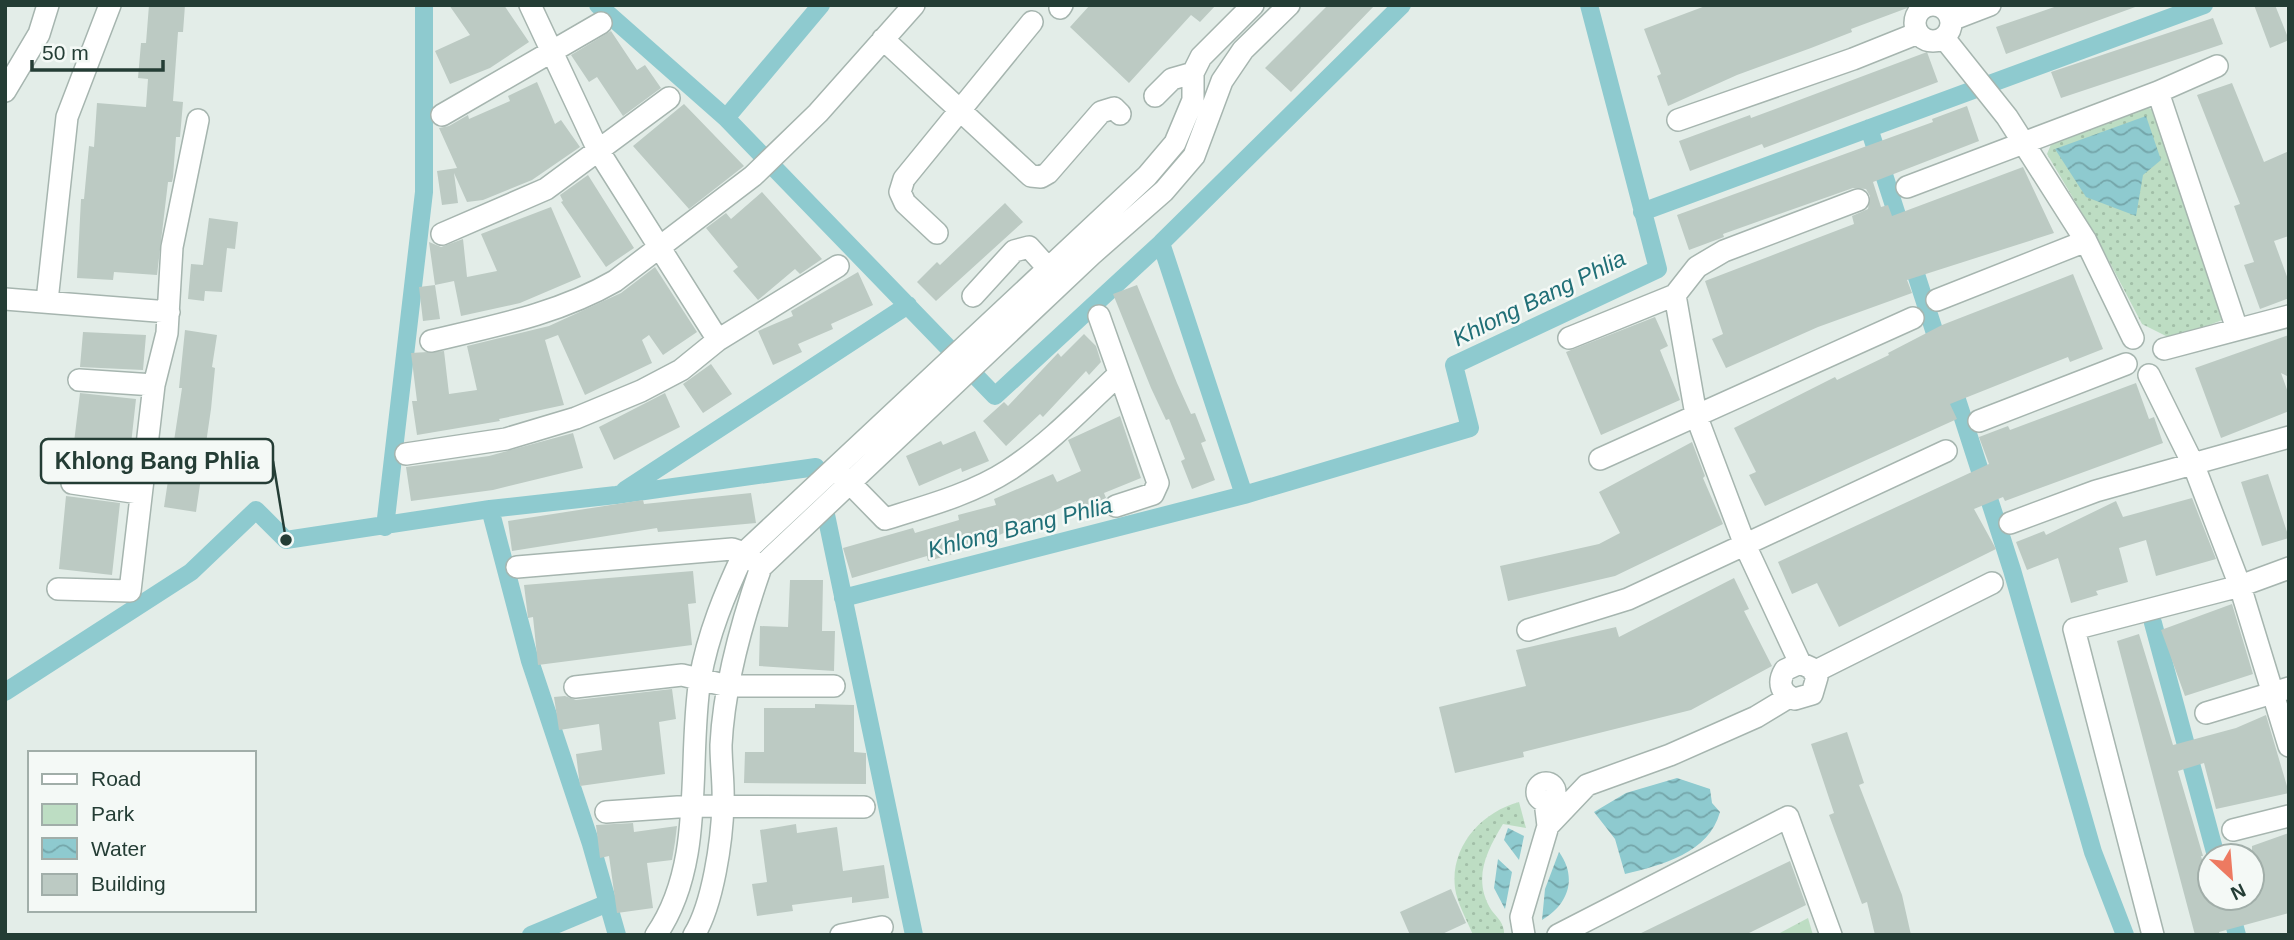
<svg xmlns="http://www.w3.org/2000/svg" width="2294" height="940" font-family="Helvetica,sans-serif">
	<defs>
		<pattern id="green-dots" width="8" height="8" patternUnits="userSpaceOnUse" patternTransform="scale(1.75)"><rect width="8" height="8" fill="#bdddc3"/><path d="M2 2h.1M6 6h.1" fill="none" stroke="#a2bfa8" stroke-width="1.8" stroke-linecap="round"/></pattern>
		<pattern id="forest-crowns" width="20" height="18" patternUnits="userSpaceOnUse" patternTransform="scale(1.75)"><rect width="20" height="18" fill="#bdddc3"/><path d="M2 6a3 3 0 1 1 6 0M12 15a3 3 0 1 1 6 0" fill="none" stroke="#a2bfa8"/></pattern>
		<pattern id="water-waves" width="16" height="10" patternUnits="userSpaceOnUse" patternTransform="scale(1.75)"><rect width="16" height="10" fill="#8ecacf"/><path d="M0 5q4-4 8 0t8 0" fill="none" stroke="#74a5a9"/></pattern>
	</defs>
	<rect width="100%" height="100%" fill="#e3ede8"/>
	<path fill="url(#green-dots)" d="M2145,106L2155,111L2225,319L2172,339L2142,324L2098,240L2047,154L2052,142Z
		M1519,802L1526,828L1503,824C1486,852 1472,880 1492,911C1498,918 1505,925 1504,935H1473C1467,920 1457,903 1455,888C1450,846 1482,812 1519,802Z"/>
	<path fill="url(#forest-crowns)" d="M1808,918L1813,935H1776Z"/>
	<path fill="url(#water-waves)" d="M2146,116L2161,160L2143,175L2136,216L2086,197L2055,149Z
		M1677,778L1710,789L1712,803L1720,812C1709,853 1662,865 1625,874L1615,839L1594,812L1626,793Z
		M1508,828L1524,836L1519,860L1504,840Z
		M1559,852C1578,878 1568,905 1542,920L1545,889Z
		M1498,859L1512,872L1505,909L1494,888Z"/>
	<g fill="none" stroke-linecap="round" stroke-linejoin="round">
		<path stroke="#8ecacf" stroke-width="18" d="M598,5L726,118L995,396L1161,243L1402,5
			M726,118L821,5
			M1869,128L1941,352
			M1642,212L2204,5
			M1161,243L1244,495
			M1950,378L2012,570L2093,852L2125,935
			M625,490L908,305
			M490,509L530,661L591,844L617,935
			M385,527L424,192V5
			M843,598L1244,495L1470,428L1454,365L1658,269L1589,5
			M2153,623L2216,856
			M5,692L191,572L256,510L286,540L490,509L616,495L816,467L914,935
			M2227,898L2237,935
			M531,935L608,903"/>
	</g>
	<path fill="#bccac3" d="M149,5H185L183,32H178L173,101L183,102L180,137H176L173,177L172,182H168L157,275L114,272L113,280L77,278L81,199H84L89,146L94,147L97,103L146,107L148,79L138,78L141,43H146Z
		M449,5H504L529,42L490,68L450,84L435,51L470,35Z
		M1090,5H1216L1200,22L1191,15L1129,83L1070,27Z
		M1328,5H1375L1291,92L1265,68Z
		M1708,5H1910V7L1851,29L1852,32L1811,48L1737,75L1668,106L1657,76L1661,74L1644,29Z
		M2060,5H2138V6L2006,54L1996,27Z
		M2254,5H2275L2289,40L2270,48Z
		M2213,18L2223,44L2061,98L2051,72Z
		M611,31L637,70L645,65L661,88L623,116L597,77L589,82L571,55Z
		M1927,52L1938,82L1764,148L1762,144L1690,171L1679,141L1750,115L1751,118Z
		M537,82L555,124L561,120L580,147L532,180L483,200L467,202L454,173L458,203L442,205L437,171L457,168L439,128L449,126L468,115L469,119L510,101L508,96Z
		M2232,83L2264,162L2289,151V236L2274,241L2289,282V298L2260,309L2244,265L2254,262L2234,206L2240,204L2197,95Z
		M684,104L744,166L689,209L633,146Z
		M1967,106L1979,141L1873,182L1881,207L1888,205L1892,216L2023,167L2054,233L1907,280L1912,293L1818,327L1726,368L1712,339L1723,334L1705,281L1854,224L1852,216L1868,209L1870,196L1866,189L1853,188L1723,234L1724,237L1689,250L1677,215L1933,122L1932,119Z
		M588,175L634,248L606,267L561,202L563,201L560,195Z
		M762,192L822,259L800,274L795,269L758,300L733,271L738,267L706,228L726,213L731,219Z
		M1005,203L1023,222L936,301L917,282L937,262L940,265Z
		M551,207L581,277L520,303L461,316L454,281L435,285L429,242L441,247L463,239L467,277L497,271L481,234Z
		M209,218L238,222L235,249L227,248L222,292L205,291L204,301L188,299L191,264L203,265Z
		M655,267L697,332L663,355L649,335L642,340L652,363L585,395L558,335L545,340L564,405L499,419L500,421L417,435L412,401H417L411,353L444,351L449,394L477,390L467,346L549,326L621,293Z
		M858,272L873,305L831,324L833,329L798,344L802,352L773,365L758,331L793,316L791,311Z
		M2073,274L2103,349L2070,362L2068,357L1950,404L1957,419L1765,506L1749,475L1756,472L1734,428L1835,377L1837,380L1889,355L1888,353L1942,325Z
		M435,285L440,319L423,321L419,287Z
		M1137,285L1177,383L1191,414L1195,413L1206,441L1201,443L1215,480L1192,489L1181,461L1185,459L1169,419L1166,420L1151,388L1113,294Z
		M1655,317L1668,346L1660,350L1680,400L1601,435L1566,352Z
		M185,330L217,335L212,367L215,368L211,409L196,512L164,507L182,388H179Z
		M83,332L146,335L143,370L80,367Z
		M1084,334L1096,346L1101,362L1089,375L1086,371L1043,417L1040,414L1006,446L983,421L1004,402L1008,406L1058,353L1061,357Z
		M2289,335V377L2281,373L2289,395V411L2221,438L2195,368Z
		M711,364L732,394L703,413L683,384Z
		M2136,383L2149,419L2154,417L2163,443L2005,501L2003,497L1974,509L1996,549L1839,627L1817,583L1792,594L1778,562L1989,464L1979,437L2008,426L2010,430Z
		M80,393L136,399L128,471L71,467Z
		M665,393L680,427L614,460L599,427Z
		M1120,416L1141,478L1104,493L1106,498L1080,510L1076,501L990,539L956,548L957,553L928,561L927,556L852,578L843,548L913,528L915,533L959,520L958,515L996,505L994,499L1053,474L1057,482L1081,471L1068,440Z
		M975,431L989,461L962,472L961,468L919,486L906,456L941,441L943,445Z
		M573,433L583,468L493,490L411,501L406,467L489,456Z
		M1692,442L1705,476L1703,478L1723,524L1615,576L1508,601L1500,566L1599,544L1620,533L1599,492Z
		M2268,474L2289,538L2262,546L2241,482Z
		M751,493L756,523L658,532L657,528L512,551L508,521L643,500L644,504Z
		M66,496L120,503L112,575L59,569Z
		M2192,498L2216,559L2156,576L2146,540L2119,548L2128,582L2096,591L2098,595L2071,603L2058,558L2027,570L2016,542L2044,531L2046,535L2116,501L2123,517Z
		M693,571L696,603L688,604L692,645L538,665L533,617L528,618L524,585Z
		M1734,578L1749,609L1744,611L1772,666L1691,710L1523,752L1524,757L1455,773L1439,707L1526,686L1516,650L1616,627L1619,637Z
		M790,580H823L822,631H835L834,671L759,666L760,626L788,627Z
		M2232,604L2253,674L2185,696L2161,630Z
		M2139,634L2173,745L2236,728L2266,715L2289,793L2216,809L2204,763L2178,771L2203,856H2201L2210,887V898H2252V846L2289,833V913L2219,932L2220,935H2195L2117,641Z
		M672,689L676,719L659,722L665,774L580,786L576,754L602,750L599,724L559,730L554,697L565,696L576,700Z
		M815,704L854,705V752L866,753V784L744,783L745,752H764V708H815Z
		M1847,732L1864,783L1859,785L1902,895L1911,935H1875L1867,902L1862,904L1829,815L1834,813L1811,744Z
		M633,823L634,832L677,826L675,842L672,860L647,863L653,908L617,913L609,856L600,858L596,825Z
		M796,824L797,833L837,827L843,871L884,865L889,898L852,903V897L792,905L793,911L757,916L752,884L767,882L760,830Z
		M1790,861L1806,905L1745,935H1637Z
		M1451,889L1466,923L1440,935H1410L1400,912Z"/>
	<g fill="none" stroke-linecap="round" stroke-linejoin="round">
		<defs>
			<path id="minor" d="M530,5L598,150L718,340
				M1915 23a18 18 0 1 1 36 0a18 18 0 1 1-36 0Z
				M1060,8L1062,5
				M1951,20L1990,5
				M1944,38L2007,117L2086,241L2133,338
				M883,39L1031,176L1041,177L1048,173L1101,112L1114,108L1120,114
				M5,91L39,34L48,5
				M2158,92L2237,329
				M1155,96L1172,79L1193,73
				M442,115L601,23
				M1678,120L1853,59L1918,33
				M1907,187L2158,92L2217,66
				M937,233L905,203L900,192L904,179L1032,22
				M442,234L546,189L669,98
				M1675,295L1696,415L1745,545L1800,663L1811,668L1817,677L1812,694L1795,699C1781,694 1777,683 1785,670L1800,663
				M973,296L1014,251L1029,247L1056,277
				M5,299L169,312
				M1937,300L2086,241
				M47,301L67,117L110,5
				M1099,316L1158,483L1153,494L1116,506
				M1569,338L1675,295L1697,267L1724,251L1858,200
				M431,341C494,326 558,314 615,281L753,176L818,113L914,5
				M2164,349L2289,316
				M2149,375L2194,466L2240,586L2289,746
				M79,380L154,385
				M1979,421L2126,364
				M406,454L506,439L576,418L641,391L681,370L718,340L838,266
				M1600,459L1913,318
				M840,473L885,519C927,506 972,494 1009,470C1049,444 1084,407 1118,375
				M72,483L139,493
				M2010,523L2096,491L2289,437
				M517,567L732,549L744,553L755,562
				M58,589L130,591L154,385L167,333L172,247L198,120
				M1528,630L1628,599L1946,451
				M1814,672L1992,583
				M575,687L682,675L728,686H834
				M2206,713L2289,688
				M1537 792a9 9 0 1 1 18 0a9 9 0 1 1-18 0Z
				M606,812L692,806L864,807
				M1548,826L1587,785L1670,755L1756,717L1789,697
				M2233,830L2289,816
				M656,935C706,863 687,762 700,679C708,634 725,593 744,553L1147,176L1175,143L1193,100V73L1201,57L1253,5
				M694,935C713,904 722,841 723,804C724,785 721,765 721,745C724,685 741,624 761,567L1091,255L1164,191L1194,156L1222,81L1243,50L1289,5
				M841,935L882,927
				M1524,935L1521,917L1548,826L1545,801
				M1558,935L1788,817L1831,935
				M2153,935L2074,629L2240,586L2289,568"/>
		</defs>
		<use href="#minor" stroke="#a6b5af" stroke-width="24"/>
		<use href="#minor" stroke="#fff" stroke-width="21"/>
	</g>
	<g text-anchor="middle" stroke-width="5" stroke-linejoin="round" paint-order="stroke">
		<g font-size="23" font-style="italic" fill="#206f77" stroke="#f4f9f6">
			<text transform="translate(1539 298) rotate(-26)" y="8">Khlong Bang Phlia</text>
			<text transform="translate(1020 527) rotate(-14)" y="8">Khlong Bang Phlia</text>
		</g>
	</g>
	<path fill="none" stroke="#243d35" stroke-width="2.5" d="M286 540L273 461"/>
	<circle fill="#243d35" stroke="#f4f9f6" stroke-width="2.5" cx="286" cy="540" r="7"/>
	<rect fill="#f4f9f6" stroke="#243d35" stroke-width="2.5" x="41" y="439" width="232" height="44" rx="7"/>
	<g font-size="23" text-anchor="middle" font-weight="bold" fill="#243d35">
		<text x="157" y="469">Khlong Bang Phlia</text>
	</g>
	<rect width="2294" height="940" fill="none" stroke="#243d35" stroke-width="14"/>
	<rect x="28" y="751" width="228" height="161" fill="#f4f9f6" stroke="#a1aea9" stroke-width="2"/>
	<rect x="42" y="774" width="35" height="10" fill="#ffffff" stroke="#a1aea9" stroke-width="2"/>
	<text x="91" y="786" font-size="21" fill="#243d35">Road</text>
	<rect x="42" y="804" width="35" height="21" fill="#bdddc3" stroke="#a1aea9" stroke-width="2"/>
	<text x="91" y="821" font-size="21" fill="#243d35">Park</text>
	<rect x="42" y="838" width="35" height="21" fill="url(#water-waves)" stroke="#a1aea9" stroke-width="2"/>
	<text x="91" y="856" font-size="21" fill="#243d35">Water</text>
	<rect x="42" y="874" width="35" height="21" fill="#bccac3" stroke="#a1aea9" stroke-width="2"/>
	<text x="91" y="891" font-size="21" fill="#243d35">Building</text>
	<g transform="translate(2231 877) rotate(154)"><circle r="33" fill="#f4f9f6" stroke="#a1aea9" stroke-width="2"/>
	<path d="M0-5L12 26L0 18L-12 26Z" fill="#ed7a61"/>
	<text y="-10" font-size="19" font-weight="bold" text-anchor="middle" fill="#243d35">N</text>
	</g>
	<path d="M32 60v10h131v-10" fill="none" stroke="#243d35" stroke-width="3.5"/>
	<text x="42" y="60" font-size="21" fill="#243d35" stroke="#f4f9f6" stroke-width="5" paint-order="stroke">50 m</text>
</svg>
